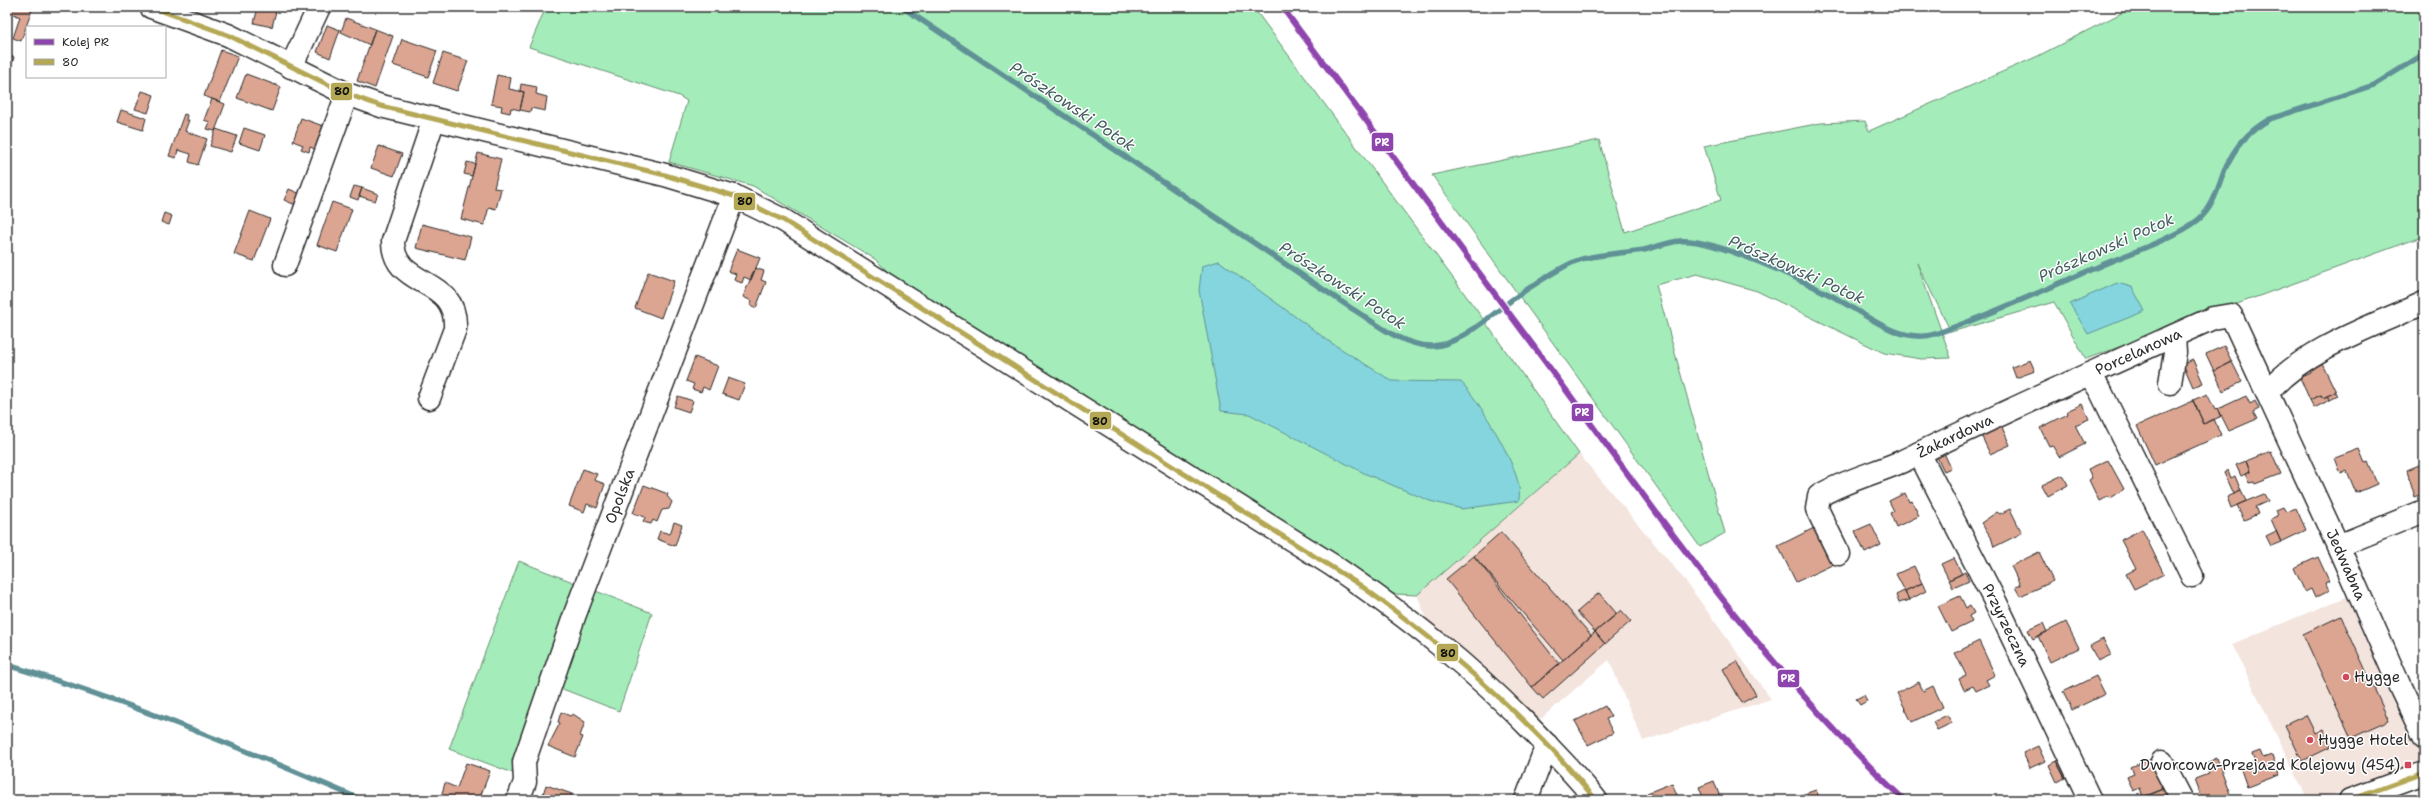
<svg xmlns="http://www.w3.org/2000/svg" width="2431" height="807" font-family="'Shantell Sans',sans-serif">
	<rect width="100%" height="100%" fill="#fff"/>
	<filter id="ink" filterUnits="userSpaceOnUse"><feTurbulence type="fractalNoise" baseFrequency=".025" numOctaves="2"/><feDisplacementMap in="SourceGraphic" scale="8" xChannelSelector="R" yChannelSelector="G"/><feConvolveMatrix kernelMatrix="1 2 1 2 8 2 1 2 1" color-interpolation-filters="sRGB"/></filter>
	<g filter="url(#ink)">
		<path fill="#f4e4de" d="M1579,454L1684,579L1771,699L1643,741L1609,660L1530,728L1435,639L1417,595Z
			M2351,595L2424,756V761L2318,800H2308L2232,644Z"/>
		<path fill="#a4edba" stroke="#688c72" d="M546,7H1253L1478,312L1579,454L1417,595L1393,594L1337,555L926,310L875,259L753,186L669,162L687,101L679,96L529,47Z
			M2133,7H2424V236L2086,359L2054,302L1951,332L1917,263L1951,358L1921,359L1884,353L1757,291L1697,274L1656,285L1725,533L1700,547L1432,175L1599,140L1625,232L1721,200L1704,146L1821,123L1865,121L1869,131L2038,56Z
			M519,561L652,613L619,711L560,688L526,778L449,749Z"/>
		<path fill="#84d5de" stroke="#609196" d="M1219,261L1330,342L1392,381L1461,382C1480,401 1514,460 1519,486C1520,491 1519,497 1519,501L1462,509L1430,501L1366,474L1249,414L1221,411L1199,290L1202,266Z
			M2117,283L2132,287L2145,311L2088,334L2070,304Z"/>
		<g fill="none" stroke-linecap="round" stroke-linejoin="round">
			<path stroke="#609196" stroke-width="5.5" d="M902,7L1351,308C1376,323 1400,345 1431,346C1457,347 1493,314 1513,299C1527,289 1561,267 1576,261C1593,254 1625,253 1644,250C1656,247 1668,242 1680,241C1714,238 1802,280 1834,297C1863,313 1901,345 1935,334C1992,315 2047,288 2102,265C2130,253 2175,238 2198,220C2214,207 2218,187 2225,169C2234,148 2250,130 2270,119L2374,85L2424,54
				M7,665C128,701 246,750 362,800"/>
		</g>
		<path fill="#dba592" stroke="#2b2b2b" d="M10,7H33L21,41L13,38L20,17L11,13L13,8Z
			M258,7H277L272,27L254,23Z
			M346,18L375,29L370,45L341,32Z
			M327,25L340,30L330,58L317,52Z
			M375,29L393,36L375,88L357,81Z
			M402,39L437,51L428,77L393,65Z
			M221,50L238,56L220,102L204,96Z
			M443,53L468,61L457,91L433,83Z
			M7,55L14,57L9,75H7Z
			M246,74L281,87L272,111L237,98Z
			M497,75L511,78L509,89L524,92L520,110L511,108L510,113L501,111L502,106L491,104Z
			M521,84L537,87L536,94L547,97L545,111L531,108L530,112L520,110L524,92L520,91Z
			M142,91L154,95L148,113L135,109Z
			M212,99L225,104L215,131L207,129L210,122L204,120Z
			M121,110L146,118L143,130L117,122Z
			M184,114L187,115L186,120H189L185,131L207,139L198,165L189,162L191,154L178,150L176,158L169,156Z
			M301,118L323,126L315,149L310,147L309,152L301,149L303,145L293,141Z
			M244,128L265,135L260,150L239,143Z
			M216,129L237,136L231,152L210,146Z
			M379,146L402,154L394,176L371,168Z
			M478,153L501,159L494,188L501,189L496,209L489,207L484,225L461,219Z
			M467,162L475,164L472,176L464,174Z
			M354,186L362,188L358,200L350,197Z
			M362,188L378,194L375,201L359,196Z
			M289,189L303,195L298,206L284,200Z
			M332,202L352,209L337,252L317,245Z
			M250,211L270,219L254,261L234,254Z
			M164,213L172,216L169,225L161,222Z
			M422,224L471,237L465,260L416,248Z
			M737,249L760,258L751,280L744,277L742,283L734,280L736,274L728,271Z
			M755,268L764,271L761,280L766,282L756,308L750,305L752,301L743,297Z
			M648,272L674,281L661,318L635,308Z
			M2224,346L2232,362L2214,371L2206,354Z
			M695,357L718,366L709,390L703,387L701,392L692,389L694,384L686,381Z
			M2030,360L2035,371L2016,378L2012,367Z
			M2193,360L2203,383L2193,387L2183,364Z
			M2232,362L2242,382L2223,391L2214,371Z
			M2322,363L2336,392L2323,398L2321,395L2310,400L2300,378L2311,373L2310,369Z
			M728,378L745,384L739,400L722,394Z
			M2336,392L2338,396L2330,400L2327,396Z
			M2207,394L2215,410L2218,409L2222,416L2204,424L2193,400Z
			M2321,395L2323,398L2327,396L2330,400L2314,408L2310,400Z
			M678,396L693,401L689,412L674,407Z
			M2246,396L2250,404L2255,401L2259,409L2253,412L2257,419L2229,431L2218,409Z
			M2193,401L2204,424L2214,419L2221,435L2155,465L2137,426Z
			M2082,404L2089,419L2075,425L2085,444L2059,457L2052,445L2049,446L2040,428L2068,414L2067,411Z
			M2001,425L2010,445L1990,454L1981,435Z
			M2359,449L2365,463L2368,462L2377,484L2356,493L2347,471L2341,474L2335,458Z
			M2271,451L2281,474L2255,484L2254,482L2249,483L2245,474L2250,472L2246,461Z
			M1944,453L1951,468L1944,471L1937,457Z
			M2108,460L2124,489L2111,498L2107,497L2099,501L2089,480L2092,478L2088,469Z
			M2246,461L2250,472L2241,476L2236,465Z
			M2424,463V493L2415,497L2407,470Z
			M583,469L597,474L594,480L605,484L597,508L587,504L584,512L569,506Z
			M2228,470L2231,478L2235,476L2241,491L2234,494L2224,472Z
			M2063,475L2068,485L2048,496L2042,485Z
			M644,485L668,494L667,496L672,502L669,509L662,510L657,522L653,520L651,524L643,522L645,517L633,513Z
			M2241,491L2246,501L2231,508L2227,497Z
			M1905,493L1909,502L1912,501L1919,516L1896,527L1890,513L1894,511L1889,501Z
			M2264,494L2268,501L2255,507L2258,514L2244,520L2237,505Z
			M2283,507L2286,512L2296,508L2306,530L2281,542L2271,519L2278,516L2276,510Z
			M2010,509L2022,533L1994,547L1991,537L1981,523L1997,512L2000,514Z
			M674,522L682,525L675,546L657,539L660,531L670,534Z
			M1871,524L1881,545L1865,553L1855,531Z
			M1816,527L1834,564L1796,582L1778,546Z
			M2142,529L2164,574L2134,589L2126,574L2136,569L2121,540Z
			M2276,531L2281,542L2271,546L2266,536Z
			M1501,532L1591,635L1563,660L1474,556Z
			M2039,552L2053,581L2020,596L2015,587L2020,585L2011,566Z
			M1474,556L1559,664L1532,687L1446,579Z
			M2318,557L2329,581L2325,583L2329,591L2315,598L2311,589L2305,592L2294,568Z
			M1954,558L1962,574L1949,580L1941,564Z
			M1914,566L1922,583L1905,591L1896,574Z
			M1965,572L1969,581L1953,588L1949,580Z
			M1922,583L1926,591L1909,600L1905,591Z
			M1904,591L1909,600L1899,603L1896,595Z
			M1599,593L1617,614L1595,632L1577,612Z
			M1960,596L1966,608L1970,606L1974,613L1969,616L1972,622L1951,632L1938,606Z
			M1621,610L1631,621L1605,644L1595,632Z
			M2341,616L2389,721L2351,738L2303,634Z
			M2066,622L2079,648L2050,662L2038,636Z
			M2043,623L2047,632L2033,639L2028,630Z
			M1595,632L1605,644L1543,699L1532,687Z
			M2103,639L2111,655L2098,661L2090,646Z
			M1979,641L1995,675L1986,680L1989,685L1976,691L1973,686L1964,690L1959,679L1966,675L1955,653Z
			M1737,661L1756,695L1742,703L1723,669Z
			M2096,676L2105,694L2072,710L2063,692Z
			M1919,682L1923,691L1933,686L1943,707L1912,722L1897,693Z
			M1864,695L1867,701L1860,705L1856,699Z
			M1605,706L1611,717L1606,719L1613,733L1588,745L1575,721Z
			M561,712L570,716L573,714L585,722L580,736L583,737L575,757L548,746L560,723L558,722Z
			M1947,715L1952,723L1937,730L1933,722Z
			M2306,715L2315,733L2323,729L2331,747L2302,761L2285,725Z
			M2038,746L2045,761L2030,768L2023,753Z
			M2260,751L2263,758L2272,755L2279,775L2247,787L2240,767L2255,761L2252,754Z
			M2063,758L2072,775L2065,778L2056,761Z
			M2217,758L2230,794L2213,800H2203L2195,779L2208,774L2204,764Z
			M2151,759L2163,789L2143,797L2140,788L2133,791L2127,776L2134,773L2131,767Z
			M2056,761L2065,778L2057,782L2049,765Z
			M466,763L490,771L479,800H440L445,783L457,788Z
			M1714,781L1721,800H1704L1699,787Z
			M1672,783L1679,800H1650L1647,793Z
			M546,785L572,794L570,800H541Z
			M2167,788L2171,800H2142L2141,798Z
			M1816,790L1819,797L1803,800L1801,795Z"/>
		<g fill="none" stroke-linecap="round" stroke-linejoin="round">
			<defs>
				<g id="minor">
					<path d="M151,7L228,35L347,94L381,106L665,175L734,196L783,220L1332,565C1409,618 1472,667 1537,735C1557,756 1578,777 1596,800"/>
					<path d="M291,67L319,7"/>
					<path d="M285,265L347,94"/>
					<path d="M2089,374L2100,390L2192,576"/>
					<path d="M2170,383L2175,353L2174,336"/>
					<path d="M2267,393C2303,349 2373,326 2424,303"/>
					<path d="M429,398L455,329C458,274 393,290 393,241L434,119"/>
					<path id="s1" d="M1919,453L1996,603L2090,800"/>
					<path d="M2338,546L2424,511"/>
					<path id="s2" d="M1839,554L1817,509L1819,496C1843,481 1876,473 1903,461C2005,411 2109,365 2213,318L2231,315L2338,546L2401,689L2424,737"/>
					<path d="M2162,762L2182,800"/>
					<path id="s3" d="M518,800L525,782L524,762L575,614L734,196"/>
					<path d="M1526,800L1547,745"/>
					<path d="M2350,800L2424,773"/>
				</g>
			</defs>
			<use href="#minor" stroke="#2b2b2b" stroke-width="25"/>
			<use href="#minor" stroke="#fff" stroke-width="22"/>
			<defs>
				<path id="bus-1" d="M151,7L228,35L347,94L381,106L665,175L734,196L783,220L1360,585C1446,647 1529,717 1596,800
					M2350,800L2424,773"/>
			</defs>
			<use href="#bus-1" stroke="#fff" stroke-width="8"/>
			<use href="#bus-1" stroke="#b4a855" stroke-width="5"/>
			<defs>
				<path id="rail-1" d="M1282,7C1378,136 1474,265 1569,394C1674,538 1774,677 1904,800"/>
			</defs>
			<use href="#rail-1" stroke="#fff" stroke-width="9"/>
			<use href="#rail-1" stroke="#8e44ad" stroke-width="6"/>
		</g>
	</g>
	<g fill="#d1495b" stroke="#fff" stroke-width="1.5">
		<circle cx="2346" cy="677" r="4"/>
		<circle cx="2310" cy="740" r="4"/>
		<rect x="2404" y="761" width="8" height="8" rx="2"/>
	</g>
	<g text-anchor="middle" stroke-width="3" stroke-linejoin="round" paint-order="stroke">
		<g font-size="15" fill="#2b2b2b" stroke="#fff">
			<text dy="5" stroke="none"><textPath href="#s2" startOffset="414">Porcelanowa</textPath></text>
			<text dy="5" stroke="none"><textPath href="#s2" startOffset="212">Żakardowa</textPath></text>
			<text dy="5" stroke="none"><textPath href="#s3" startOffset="322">Opolska</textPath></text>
			<text dy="5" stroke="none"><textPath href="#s2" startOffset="789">Jedwabna</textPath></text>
			<text dy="5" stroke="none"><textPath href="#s1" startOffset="193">Przyrzeczna</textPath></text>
		</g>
		<g font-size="15" fill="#2b2b2b" stroke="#fff" text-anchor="start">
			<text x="2354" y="682">Hygge</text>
			<text x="2318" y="745">Hygge Hotel</text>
			<text x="2400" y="770" text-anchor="end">Dworcowa-Przejazd Kolejowy (454)</text>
		</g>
		<g font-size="16" font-style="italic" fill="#465e61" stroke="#fff">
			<text transform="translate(1073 106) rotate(34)" y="6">Prószkowski Potok</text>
			<text transform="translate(2106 247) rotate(-24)" y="6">Prószkowski Potok</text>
			<text transform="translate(1797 269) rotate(24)" y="6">Prószkowski Potok</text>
			<text transform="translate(1343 285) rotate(33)" y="6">Prószkowski Potok</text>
		</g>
	</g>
	<g stroke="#fff" stroke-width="1.5">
		<rect x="330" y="82" width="23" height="19" rx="4" fill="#b4a855"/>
		<rect x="1371" y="132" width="23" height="20" rx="4" fill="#8e44ad"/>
		<rect x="733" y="192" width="23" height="19" rx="4" fill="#b4a855"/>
		<rect x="1571" y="403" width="23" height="19" rx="4" fill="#8e44ad"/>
		<rect x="1089" y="411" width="23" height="19" rx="4" fill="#b4a855"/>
		<rect x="1436" y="643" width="23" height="19" rx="4" fill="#b4a855"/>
		<rect x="1777" y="669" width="23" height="19" rx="4" fill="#8e44ad"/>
	</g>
	<g font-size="11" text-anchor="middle" font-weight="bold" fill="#fff">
		<text x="1382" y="146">PR</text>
		<text x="1582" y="416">PR</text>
		<text x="1788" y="682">PR</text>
	</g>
	<g font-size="11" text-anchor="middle" font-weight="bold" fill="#111">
		<text x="342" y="95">80</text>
		<text x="745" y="205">80</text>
		<text x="1100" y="425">80</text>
		<text x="1448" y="657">80</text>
	</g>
	<rect width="2431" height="807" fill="none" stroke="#fff" stroke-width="24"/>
	<rect x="12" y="12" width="2407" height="783" fill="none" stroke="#2b2b2b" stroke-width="1.5" filter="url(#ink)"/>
	<rect x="26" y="26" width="140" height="52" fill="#ffffff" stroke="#aaaaaa"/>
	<rect x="34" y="39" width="20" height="6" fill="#8e44ad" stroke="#aaaaaa"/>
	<text x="62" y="46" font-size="12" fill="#2b2b2b">Kolej PR</text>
	<rect x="34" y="59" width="20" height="6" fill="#b4a855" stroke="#aaaaaa"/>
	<text x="62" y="66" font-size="12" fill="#2b2b2b">80</text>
</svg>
